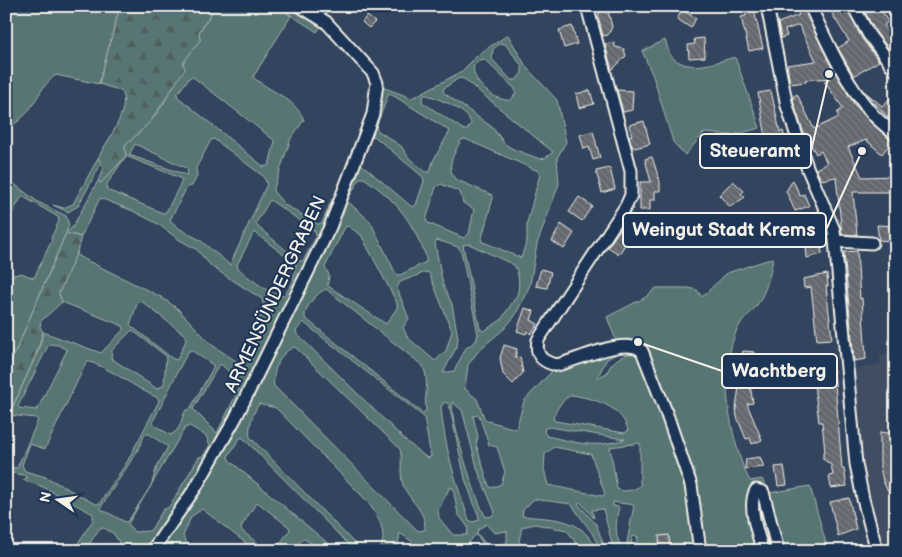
<svg xmlns="http://www.w3.org/2000/svg" width="902" height="557" font-family="'Balsamiq Sans',sans-serif">
	<defs>
		<pattern id="forest-firs" width="22" height="20" patternUnits="userSpaceOnUse" patternTransform="scale(1.25)"><rect width="22" height="20" fill="#577573"/><path d="M5 1l3.5 6h-7zM16 11l3.5 6h-7z" fill="#505e5c"/></pattern>
		<pattern id="building-back-hatch" width="6" height="6" patternUnits="userSpaceOnUse" patternTransform="scale(1.25)"><rect width="6" height="6" fill="#64676e"/><path d="M-1 5l2 2M0 0l6 6M5-1l2 2" fill="none" stroke="#7b7d83"/></pattern>
	</defs>
	<rect width="100%" height="100%" fill="#32445e"/>
	<filter id="ink" filterUnits="userSpaceOnUse"><feTurbulence type="fractalNoise" baseFrequency=".02" numOctaves="2"/><feDisplacementMap in="SourceGraphic" scale="10" xChannelSelector="R" yChannelSelector="G"/><feConvolveMatrix kernelMatrix="1 2 1 2 8 2 1 2 1" color-interpolation-filters="sRGB"/></filter>
	<g filter="url(#ink)">
		<path fill="#414e63" d="M896,353V551H885L876,522L863,466L853,370L880,364V357Z"/>
		<path fill="#577573" stroke="#a6b3ae" fill-rule="evenodd" d="M6,6H120L99,84L56,75C34,91 37,113 6,129Z
			M216,6H277L291,16L253,77C270,92 294,97 304,120L291,138L273,191L285,205L318,224L322,223L332,199L336,201L327,226L233,418L156,537L147,544L144,551H124L114,534L104,528L99,529L85,551H73L93,520V514L43,487L23,480L27,478L24,475L6,472V467L17,468L38,420L36,418L9,415L39,349L43,332L101,353L124,329L123,326L62,302L58,294L77,252L78,256L161,297L178,309L212,345L239,363L242,362L264,307L262,299L212,267L196,249L178,239L158,224L133,211L100,198L81,237L66,233L6,374V277L21,273L34,278L52,240L51,238L59,221L58,217L22,196L6,224V178L38,202L66,216L69,225L66,232L72,228L98,181L101,183L126,156L125,146L151,121L164,103L183,63L200,40L199,32ZM190,77H193L275,141L269,165L264,167L178,97L177,94ZM214,139L263,176L267,184L230,265L200,240L180,229L170,220L187,187L192,186L197,176L196,168L211,140ZM135,144L188,169L187,175L129,155ZM126,156L180,178L182,181L166,212L163,213L107,190V184ZM270,200L315,231L316,237L303,261H299L257,226L256,223ZM254,232L296,264L293,282L284,296C273,297 246,276 238,268L237,265ZM141,301L185,335L186,340L177,360L173,359L130,325L137,304ZM132,330L166,356L164,385L157,389L111,358L112,350ZM51,344L58,345L67,350L37,410L19,408L18,406L48,346ZM191,350L213,365V368L190,409L186,410C179,421 183,429 170,435L153,424V421C166,398 175,375 188,352ZM87,361C113,369 133,387 158,398L159,401L127,462L99,504H95L46,477L25,471L22,465L30,444L45,449ZM219,365H222L240,383V387L217,433L193,409ZM190,426L206,436L210,445L203,456L199,457L169,507L163,510L150,531L134,532L128,524L185,428ZM145,434H149L168,447L157,466L151,486L128,521L125,522L101,509V507L138,450Z
			M508,35L527,68L557,100L566,142L557,158L559,184L537,244L530,285L515,316L504,329L480,349L468,365L465,389L477,399L485,420L516,429L524,401L553,370L622,351L607,359L597,378L607,373C611,360 627,351 640,353L687,487L692,511L700,510L689,463L638,343L626,340L617,343L607,317L646,297L656,288H689L697,290L702,297L727,273L773,258C771,273 766,292 757,305C751,314 740,321 736,332C730,347 727,365 727,381C726,408 737,458 750,481L762,479L769,493L810,486L828,551H634L638,537L633,536L629,551H610L613,547L603,509L592,510L594,518L580,502L578,504L596,524L606,551H505L506,546L474,551H425L400,533L397,551H380C388,530 378,517 367,501L276,408L259,404C253,412 248,427 250,437L362,551H355L243,438H240L228,456L229,460L337,551H322L303,538L294,551H274L290,530L289,527L257,502L241,527L242,531L268,551H256L202,509L191,517L183,536L185,541L196,551H156L178,516L307,277L379,86L412,98L461,72L480,53ZM501,43L505,44L522,66V73L516,80H511L492,59L493,49ZM481,59L485,60L515,89L516,93L511,100C495,102 470,82 474,65ZM459,78L464,79L553,152L545,158L540,159L513,149L505,144L492,127L444,93L443,89ZM389,93L450,131L433,161L430,172H426L410,159L401,146L377,130L376,127ZM424,95H427C439,99 469,110 471,124L467,130H464L422,102ZM374,136L423,177L424,181L416,205L412,207L360,163L359,159L371,137ZM465,139L538,171L540,174L527,223V240L521,258L481,241L493,198L492,195L455,179C445,166 455,153 461,140ZM360,178H364C389,195 408,214 420,243C423,249 427,256 426,262L400,275L396,274L370,221L347,201ZM441,184L460,192L463,203L474,209L469,234L464,238L428,223L426,220L436,187ZM348,226L361,235L397,303V308L386,324L328,286L329,275L325,267L345,227ZM437,240L458,247L461,251L478,334L476,341L466,348L454,371L443,373L457,346L458,338L452,304L443,285L435,243ZM469,244L514,265C519,272 520,287 517,295L501,320L484,331L480,329L463,245ZM426,272L429,273L452,331L446,351L435,361L407,337L403,327L409,319L397,288L400,282ZM326,289L423,366C430,383 424,393 426,411L423,413L305,318C304,307 317,293 326,289ZM303,322L424,417L431,457L427,458L406,441L297,334L296,331ZM295,347L400,449C403,461 399,473 403,485C410,502 426,510 425,530L418,531L274,386C272,372 280,351 295,347ZM572,395C594,399 621,405 628,430L625,433L555,421L553,418C557,408 562,399 572,395ZM444,402L449,404L465,479L479,517V520L473,522L469,520C456,483 444,446 441,407ZM452,402L462,410L478,471L495,512L492,516L486,517C477,505 449,415 452,402ZM479,415L489,445L497,447L505,472L501,484L492,488L489,486L476,444L478,437L473,416ZM549,427L624,439H625C594,449 578,443 547,436L544,432L545,428ZM640,443V486C634,490 624,493 617,489L610,447ZM554,447L591,454L605,494L602,496L548,485L544,469L545,454ZM450,487L453,488L458,514L468,527L467,535H453L439,518L438,510ZM534,499L571,504L592,533L600,549C592,544 588,534 581,529C565,517 540,518 522,516L523,510ZM613,502L634,505L626,548L624,549C613,538 616,521 619,507L613,506ZM486,524L494,533L507,531V543L488,547L477,533L478,530ZM535,524L567,530L577,545L576,550L547,545L521,544L519,541L522,527ZM476,534L484,545L481,548L469,550L467,545Z
			M665,40C667,45 669,54 673,58C691,73 715,62 735,57L760,128L733,135L704,133L685,155L673,142L653,76L642,51Z
			M98,158L102,162L78,206L68,212L53,205L63,208L73,204Z"/>
		<path fill="url(#forest-firs)" stroke="#a6b3ae" d="M120,6H216L199,32L200,40L183,63L185,69L151,121L125,146L126,156L101,183L98,181L104,168L98,158C107,140 130,112 122,91L99,84Z
			M277,6H313L326,18L317,32Z
			M66,233L81,237L77,252L59,293L62,302L41,321L40,327L43,332C35,364 17,393 6,423V374Z"/>
		<path fill="url(#building-back-hatch)" stroke="#f4f1e8" d="M744,6H753L763,48L749,51L741,17L746,16Z
			M795,6H803L830,64L854,104L871,123L892,141L882,154L866,140L848,147L862,177L896,176V192H853L857,235L842,234L836,177L821,180L816,169L827,163L821,151L816,154L803,131L794,104L793,97L797,94L814,129L839,117L837,113L843,108L824,81L830,78L805,80L806,82L790,84L787,65L816,61L799,25L785,30L787,36L781,38L778,23L799,15Z
			M835,6H846L862,39L879,61L854,76L838,48L849,41L832,14L838,11Z
			M862,6H879L888,22L884,25L896,42V58L875,31Z
			M603,7L608,11L612,27L608,35L603,36L598,15Z
			M682,10L696,18L691,28L677,19Z
			M367,16L375,22L369,28L362,22Z
			M572,26L577,44L564,48L559,30Z
			M704,38L705,57L689,58L688,45L695,44L694,39Z
			M614,42L615,47L624,49L626,56L612,70L605,44Z
			M590,90L594,104L579,108L576,94Z
			M617,90L633,91L632,110L623,112Z
			M771,91L780,132L783,131L788,149L769,154L758,93Z
			M864,91L882,106L896,93V112L890,120Z
			M644,121L650,144L635,148L632,146L629,136L632,135L629,125Z
			M593,131L600,158L593,160L589,147L584,149L580,135Z
			M652,157L660,182V191H655V200H650V210H640V182H651L645,159Z
			M610,168L615,189L602,193L596,171Z
			M793,180L800,196L804,194L809,206L795,211L786,191Z
			M733,181L744,191L741,194L745,197L730,207L719,195Z
			M579,197L592,206L582,221L569,212Z
			M626,220L632,224L622,240L626,243L619,254L608,247Z
			M561,224L574,233L564,249L552,241Z
			M804,225L819,226L822,254L807,258Z
			M877,225L896,226V242L879,240Z
			M857,251L860,299L862,298L866,359L854,361L844,252Z
			M541,269L551,272L547,288L536,286Z
			M827,274L828,286H826L832,339L817,340L811,287L804,288L803,279Z
			M525,308L534,311L531,320L538,324L531,334L527,331L526,334L517,331Z
			M504,345L517,349L515,358L520,357L523,373L513,384L503,374L500,358Z
			M743,351L754,352L752,364L741,363Z
			M834,371L842,469H844L847,486L831,488L829,476L833,475L831,465L823,459V453L825,452L822,422H819L813,376H823V372Z
			M750,385L753,403L747,404L762,440L752,444L750,438L746,439L737,417L736,408L739,387Z
			M880,432L896,434V509L883,481L880,467Z
			M760,457L764,467L745,469L746,459Z
			M784,466L787,485L778,486L775,467Z
			M849,498L856,529L838,536L830,502Z
			M669,535L670,551H660L659,536Z"/>
		<g fill="none" stroke-linecap="round" stroke-linejoin="round">
			<defs>
				<path id="minor" d="M587,6L631,171V195L626,206L538,340C535,356 542,362 557,365C578,360 626,336 642,351L665,409L691,485L700,551
					M767,6L787,106L807,167L834,230L856,464L863,499L877,551
					M810,6C827,42 844,81 870,111C877,120 887,127 896,135
					M853,6L869,35L896,71
					M836,241L872,243
					M152,551L196,487L235,419L330,227L373,114L377,83L373,73L326,22L300,6
					M763,551C758,535 747,505 756,490L763,492L778,551"/>
			</defs>
			<use href="#minor" stroke="#f4f1e8" stroke-width="15"/>
			<use href="#minor" stroke="#1d3557" stroke-width="11"/>
		</g>
	</g>
	<g text-anchor="middle" stroke-width="4" stroke-linejoin="round" paint-order="stroke">
		<g font-size="18" fill="#f4f1e8" stroke="#1d3557">
			<text transform="translate(275 294) rotate(-65)" y="6">ARMENSÜNDERGRABEN</text>
		</g>
	</g>
	<path fill="none" stroke="#f4f1e8" stroke-width="2" d="M829 74L811 151M862 151L826 230M638 342L722 371"/>
	<g fill="#f4f1e8" stroke="#1d3557" stroke-width="2">
		<circle cx="829" cy="74" r="5"/>
		<circle cx="862" cy="151" r="5"/>
		<circle cx="638" cy="342" r="5"/>
	</g>
	<g fill="#1d3557" stroke="#f4f1e8" stroke-width="2">
		<rect x="700" y="134" width="111" height="34" rx="5"/>
		<rect x="623" y="213" width="203" height="34" rx="5"/>
		<rect x="722" y="354" width="115" height="34" rx="5"/>
	</g>
	<g font-size="19" text-anchor="middle" font-weight="bold" fill="#f4f1e8">
		<text x="755" y="157">Steueramt</text>
		<text x="724" y="236">Weingut Stadt Krems</text>
		<text x="779" y="377">Wachtberg</text>
	</g>
	<rect width="902" height="557" fill="none" stroke="#1d3557" stroke-width="25"/>
	<rect x="12" y="12" width="877" height="532" fill="none" stroke="#f4f1e8" stroke-width="2" filter="url(#ink)"/>
	<g transform="translate(58 500) rotate(283)" stroke="#1d3557" stroke-width="4" paint-order="stroke">
	<path d="M0-4L9 19L0 12L-9 19Z" fill="#f4f1e8"/>
	<text y="-8" font-size="14" font-weight="bold" text-anchor="middle" fill="#f4f1e8">N</text>
	</g>
</svg>
